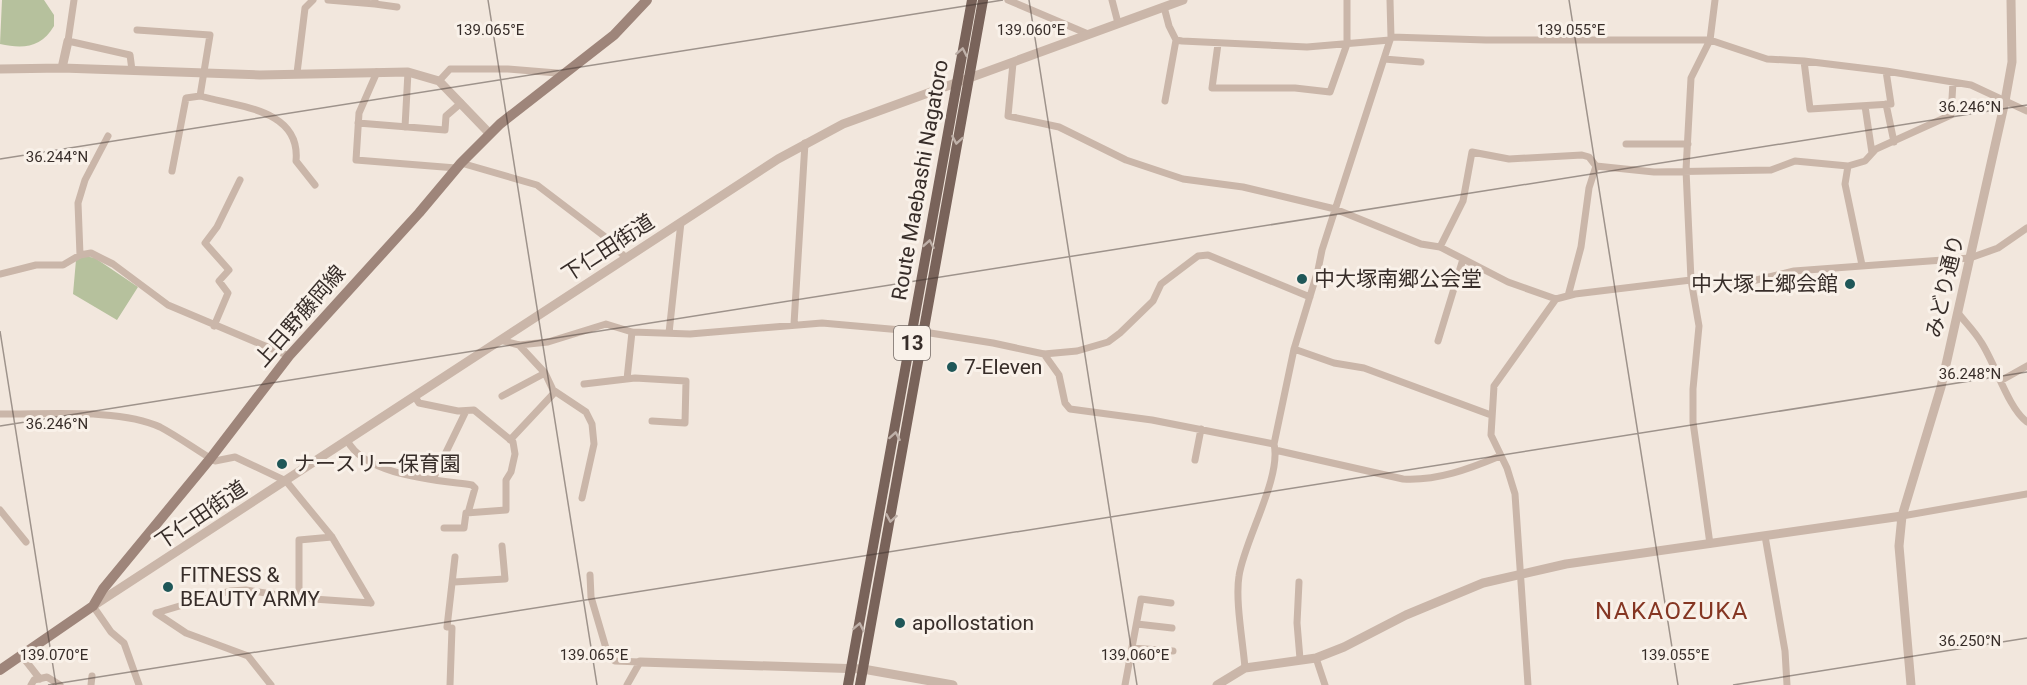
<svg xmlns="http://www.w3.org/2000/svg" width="2027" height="685" font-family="Roboto,'Noto Sans JP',sans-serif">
	<rect width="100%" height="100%" fill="#f2e7dd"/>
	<path fill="#b6c19d" d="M2,0H44L54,15V26C41,48 23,49 0,44Z
		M85,256L95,258L138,287L117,320L73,294L76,260Z"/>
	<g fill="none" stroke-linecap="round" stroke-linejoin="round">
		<path stroke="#cab6a9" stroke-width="7" d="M74,0L68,41L130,55L132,70
			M328,0L375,4V0
			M1008,0L1088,34
			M1112,0L1118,23
			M375,4L397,7
			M1164,7L1169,26L1176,40L1182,41L1307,47L1390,40
			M137,30L210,35L200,96C239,107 301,109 296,161L315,185
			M1391,37L1486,40H1710L1767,59L1804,61L1886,71L1971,85L2027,111
			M1218,44L1212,88H1295L1330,92L1347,44V0
			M1384,59L1421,62
			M1804,61L1810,109L1891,104L1886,71
			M1013,63L1008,116L1059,127L1126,160L1183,179L1243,187L1335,209L1421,244L1440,247L1508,282L1556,299L1575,294L1691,280L1752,281L1794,271L1970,258L1998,248L2027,228
			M377,72L359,113L356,160L456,168
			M297,73L305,8L313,0
			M439,81L450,69H508L557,73L560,77
			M1165,101L1176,40
			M1886,104L1894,142
			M1865,106L1872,153
			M358,123L445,130L446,116L461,103
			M405,127L408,72
			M1626,144H1688
			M461,163L537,185L604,236L626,258
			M172,171L186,98L200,96
			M1440,247L1463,201L1472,152L1509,159L1582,155L1589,157L1596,166L1654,172L1771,170L1795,161L1848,166
			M80,255L78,203L85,180L108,136
			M1862,265L1845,184L1848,166L1865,161L1876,149L1951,115L1953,82
			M0,274L36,265H63L80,255L91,253L113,264L168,305L289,356
			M1568,296L1581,247L1589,188L1596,166
			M1958,313C1966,323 1975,332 1981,342C1996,365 2008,408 2027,422
			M794,324L805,143
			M214,326L228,293L219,281L229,270L205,243L217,227L240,180
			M669,333L681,222
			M500,340L519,345L548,342L606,324L632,332L690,334L822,323L924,332L993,343L1044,354L1077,351L1108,342L1120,333L1153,301L1161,284L1198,256L1208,255L1310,297
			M1438,341L1463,259
			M519,345L545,373L553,390L586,412L592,424L594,444L582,498
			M1294,349L1334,363L1364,368L1491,415
			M1044,354L1059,375L1065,403L1070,409L1152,420L1274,444
			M627,379L632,332
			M2002,380L2027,366
			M584,384L635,378L686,381L685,423L652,421
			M502,396L545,373
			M415,397L419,403L458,411L474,410L513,442L515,454L511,472L506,480V510L466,513L464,528H444
			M0,414C44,415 120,408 160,427C179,437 196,450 215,461L235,457L286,481L332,537L371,603
			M347,440C365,476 437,480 472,485L475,488L468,513
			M510,440L555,392
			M1275,450L1403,479C1437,481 1469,469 1500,456
			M1195,460L1201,429
			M433,479L466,411
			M0,510L26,542
			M1902,516L2027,494
			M1765,536L1785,651L1787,685
			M1710,544L1693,422V389L1699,326L1691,280L1686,170L1691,78L1710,40L1715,0
			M590,575L591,597L608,655L615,661L640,662L627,685
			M454,582L505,579L502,546
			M1299,582L1297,623L1300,659
			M299,598V540L332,537
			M93,606L111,632L124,643L139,685
			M156,613L230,591L246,590L299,598L371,603
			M156,613L186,633L248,656L271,685
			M1137,624L1172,628
			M447,627L455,557
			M1132,648L1173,651
			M22,656L40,679
			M1316,658L1325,685
			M1245,668C1243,642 1235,600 1239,576C1244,541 1282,477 1274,444L1294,349L1318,270L1322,250L1391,37L1390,0
			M31,685L34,680L47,677L60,685
			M91,685L92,676
			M450,685L452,628
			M1125,685L1141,599L1171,603
			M1528,685L1515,494L1507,468L1491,435L1494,386L1556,299"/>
		<path stroke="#cab6a9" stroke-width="9" d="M62,68L260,75L408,72L439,81L490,134
			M0,69L62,68L68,41
			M93,606L778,159L843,124L1183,0
			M640,662L863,669L953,685
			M1217,685L1245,668L1316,658L1344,647L1406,615L1483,583L1566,564L1902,516
			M1911,685L1899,546L1902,516L1941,387L2005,101L2012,62L2011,0"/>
		<path stroke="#9e857a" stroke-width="10" d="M0,670L93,606L103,589L210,459L289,356L419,213L461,163L500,124L614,35L647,0"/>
		<path stroke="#79635a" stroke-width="10" d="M848,685L972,0
			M860,685L983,0"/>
	</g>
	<defs><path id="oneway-chevron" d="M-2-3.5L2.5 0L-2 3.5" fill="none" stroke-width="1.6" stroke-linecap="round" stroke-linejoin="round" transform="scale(1.5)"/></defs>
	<g stroke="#bfb1a9">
		<use href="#oneway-chevron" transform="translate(962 52) rotate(-79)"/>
		<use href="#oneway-chevron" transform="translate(957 140) rotate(100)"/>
		<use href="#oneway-chevron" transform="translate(929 244) rotate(-80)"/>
		<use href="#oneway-chevron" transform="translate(895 436) rotate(-80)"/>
		<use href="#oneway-chevron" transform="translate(891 518) rotate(100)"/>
		<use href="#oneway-chevron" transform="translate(859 627) rotate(-79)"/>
	</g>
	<path fill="none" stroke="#372d29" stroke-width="1.5" stroke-opacity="0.45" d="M488,0L597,685M1029,0L1137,685M1569,0L1678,685M0,159L1003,0M0,331L56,685M0,426L2027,105M48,685L2027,372M1733,685L2027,638"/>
	<g fill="#1f5758" stroke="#f9f1e9" stroke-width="2">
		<circle cx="1302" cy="279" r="6"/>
		<circle cx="1850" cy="284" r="6"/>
		<circle cx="952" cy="367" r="6"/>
		<circle cx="282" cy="464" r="6"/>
		<circle cx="168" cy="587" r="6"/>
		<circle cx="900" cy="623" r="6"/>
	</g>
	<g text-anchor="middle" stroke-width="6" stroke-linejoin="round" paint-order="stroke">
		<rect fill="#f9f1e9" stroke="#716863" stroke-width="1.5" x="894" y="326" width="36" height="34" rx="4.5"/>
		<g font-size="20" font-weight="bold" fill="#372d29">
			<text x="912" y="350">13</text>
		</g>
		<g font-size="21" fill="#372d29" stroke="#f9f1e9">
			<text transform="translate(920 180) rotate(-80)" y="7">Route Maebashi Nagatoro</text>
			<text transform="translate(608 248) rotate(-33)" y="7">下仁田街道</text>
			<text transform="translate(1945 286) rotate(-77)" y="7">みどり通り</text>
			<text transform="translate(300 316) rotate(-49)" y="7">上日野藤岡線</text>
			<text transform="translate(201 515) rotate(-34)" y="7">下仁田街道</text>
		</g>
		<g font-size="21" fill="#372d29" stroke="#f9f1e9" text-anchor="start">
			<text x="1314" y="286">中大塚南郷公会堂</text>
			<text x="1838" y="291" text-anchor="end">中大塚上郷会館</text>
			<text x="964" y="374">7-Eleven</text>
			<text x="294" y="471">ナースリー保育園</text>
			<text x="180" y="582">FITNESS &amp;<tspan x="180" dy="24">BEAUTY ARMY</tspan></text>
			<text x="912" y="630">apollostation</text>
		</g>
		<g font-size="24" letter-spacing="1.5" fill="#853623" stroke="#f9f1e9">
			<text x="1672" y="619">NAKAOZUKA</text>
		</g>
	</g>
	<g font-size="15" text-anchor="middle" fill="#372d29" stroke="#f9f1e9" stroke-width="6" stroke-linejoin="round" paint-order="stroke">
		<text x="490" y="35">139.065°E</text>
		<text x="1031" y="35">139.060°E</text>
		<text x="1571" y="35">139.055°E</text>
		<text x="1970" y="112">36.246°N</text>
		<text x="57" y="162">36.244°N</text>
		<text x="1970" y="379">36.248°N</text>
		<text x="57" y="429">36.246°N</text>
		<text x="1970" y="646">36.250°N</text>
		<text x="54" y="660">139.070°E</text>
		<text x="594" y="660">139.065°E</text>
		<text x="1135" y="660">139.060°E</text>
		<text x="1675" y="660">139.055°E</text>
	</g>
</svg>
